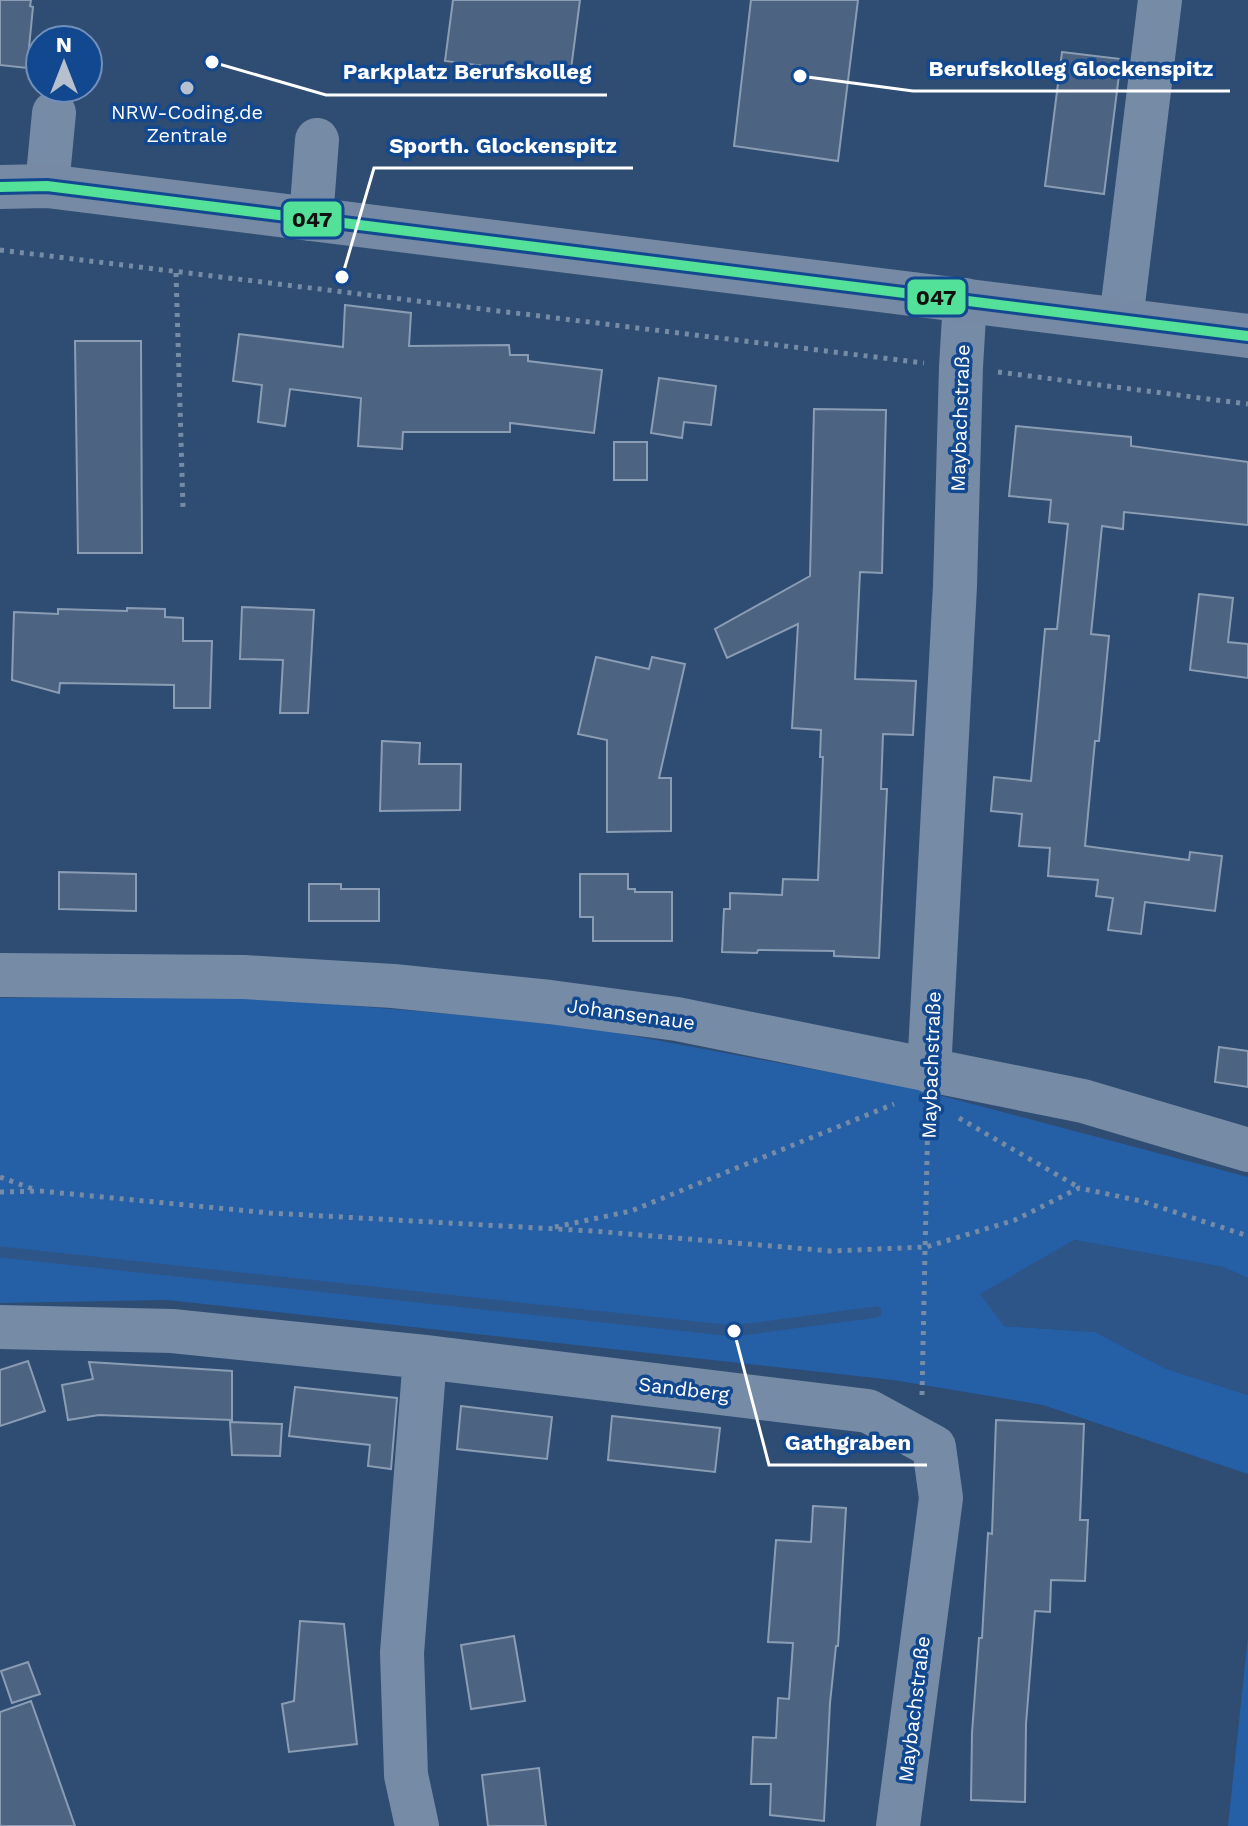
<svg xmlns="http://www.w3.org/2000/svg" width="1248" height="1826" font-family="'Work Sans',sans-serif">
	<rect width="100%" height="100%" fill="#2f4c72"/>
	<path fill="#255fa6" d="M223,995L570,1024L908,1087L1248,1177V1278L1223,1267L1074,1240L1004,1326L1095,1332L1164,1368L1248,1395V1474L1043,1405L893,1380L167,1300L0,1303V998Z
		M1248,1636V1826H1228Z"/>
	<path fill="#2e5588" d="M1074,1240L1223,1267L1248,1278V1395L1164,1368L1095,1332L1004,1326L980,1294Z"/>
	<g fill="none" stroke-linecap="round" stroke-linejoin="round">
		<path stroke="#2e5588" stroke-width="11" d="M0,1252L734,1331L876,1312"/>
	</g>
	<path fill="#4c6482" stroke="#8b9db4" stroke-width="2" d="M0,0H31L30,6L33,7L27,68L0,65Z
		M453,0H580L570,77L445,61Z
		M751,0H858L838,161L734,146Z
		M1062,52L1121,59L1104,194L1045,186Z
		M345,305L411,313L409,346L509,345L510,355H528V361L602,370L594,433L510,423V432H403L402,449L358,446L361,398L290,389L285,426L258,422L262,385L233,381L239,334L343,347Z
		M75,341H141L142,553H78Z
		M659,378L716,386L711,425L684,422L682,438L651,433Z
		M814,409L886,410L882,573L860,572L855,679L916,681L913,735L883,734L881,789H887L879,958L834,956V951L758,950L757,953L722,952L724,909H730V893L782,895L783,879L818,880L823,757H820L821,730L792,728L798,624L727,658L715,629L810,576Z
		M1016,426L1131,437V446L1248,462V525L1124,512L1123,529L1102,526L1091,634L1109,636L1099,741H1095L1085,846L1189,860L1190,852L1222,856L1215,911L1145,902L1141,934L1108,930L1113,898L1096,896L1098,880L1048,876L1050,848L1019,846L1022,814L991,811L994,777L1031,781L1045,629H1057L1068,524L1049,522L1051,500L1009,496Z
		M614,442H647V480H614Z
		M1199,594L1233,598L1228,642L1248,644V678L1190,670Z
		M242,607L314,610L308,713H280L283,660L240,659Z
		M127,608L165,609V617L183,618V641H212L210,708H174V685L60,683L59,693L12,680L14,612L58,614V609L127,611Z
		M596,657L649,669L652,657L685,664L659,778H671V831L607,832V740L578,734Z
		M382,741L420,743L419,764H461L460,810L380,811Z
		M59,872L136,874V911L59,909Z
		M580,874H628V889H635V892H672V941H593V917H580Z
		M309,884H341V889H379V921H309Z
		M1219,1047L1248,1051V1087L1215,1082Z
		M28,1361L45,1411L0,1426V1370Z
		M89,1362L232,1371V1420L99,1415L68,1420L62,1385L93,1379Z
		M295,1387L397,1398L391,1469L368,1466L370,1445L289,1436Z
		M461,1406L552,1417L547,1459L457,1449Z
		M612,1416L720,1428L715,1472L608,1460Z
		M996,1420L1084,1424L1080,1520H1088L1085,1581L1051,1580L1050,1612L1035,1611L1026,1724L1025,1802L971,1800L972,1733L979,1638H982L988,1533L992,1534Z
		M230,1422L282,1424L280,1456L232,1455Z
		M813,1506L846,1508L838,1646H836L830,1703L824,1821L770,1815L771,1784H751L753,1737L776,1738L778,1698L789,1699L793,1643L768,1642L776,1540L811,1542Z
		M300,1621L344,1624L357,1744L289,1752L282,1704L294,1701Z
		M514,1636L525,1701L471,1709L461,1645Z
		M28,1662L40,1694L12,1703L1,1671Z
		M31,1701L47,1746L75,1826H0V1712Z
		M539,1768L546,1826H488L482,1775Z"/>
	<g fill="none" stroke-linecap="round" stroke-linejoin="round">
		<path stroke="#768ca6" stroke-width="5" stroke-dasharray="4 6" stroke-linecap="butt" d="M0,250L924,363
			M176,273L183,508
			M998,372L1248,404
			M959,1118L1078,1187
			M0,1177L33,1189
			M0,1192L40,1191L270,1213L593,1231L831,1251L926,1247L1015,1220L1079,1188L1141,1201L1248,1236
			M555,1227L631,1211L894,1104
			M922,1395L928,1110"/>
		<path stroke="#768ca6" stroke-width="44" d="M47,186L54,113
			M311,219L317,140
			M1121,320L1160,0
			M0,975L244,977L393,986L550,1002L677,1019L1083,1101L1248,1150
			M929,1071L955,586L961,367L965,300
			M0,1327L172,1331L425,1357L868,1411L934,1447L941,1498L898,1826
			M417,1826L406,1775L402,1653L425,1357"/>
		<path stroke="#7689a5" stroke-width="44" d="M0,187L47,186L1248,336"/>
		<defs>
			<path id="bus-1" d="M0,187L47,186L1248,336"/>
		</defs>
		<use href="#bus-1" stroke="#12488f" stroke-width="16"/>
		<use href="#bus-1" stroke="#53e098" stroke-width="10"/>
	</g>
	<circle fill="#b6c0ce" stroke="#12488f" stroke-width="3" cx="187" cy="88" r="8"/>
	<g text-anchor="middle" stroke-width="7" stroke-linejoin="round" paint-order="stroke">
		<g font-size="20" fill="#fff" stroke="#12488f">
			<text x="187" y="119">NRW-Coding.de<tspan x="187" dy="23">Zentrale</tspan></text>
		</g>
		<g font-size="20" fill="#fff" stroke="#12488f">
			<text transform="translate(960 418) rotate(-88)" y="7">Maybachstraße</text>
			<text transform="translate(631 1014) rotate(8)" y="7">Johansenaue</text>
			<text transform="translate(931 1065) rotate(-88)" y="7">Maybachstraße</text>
			<text transform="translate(684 1389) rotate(7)" y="7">Sandberg</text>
			<text transform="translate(914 1709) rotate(-83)" y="7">Maybachstraße</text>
		</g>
	</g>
	<path fill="none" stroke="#fff" stroke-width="3" d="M800 76L913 91H1230M212 62L326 95H607M342 277L374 168H633M734 1331L769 1465H927"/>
	<g fill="#fff" stroke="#12488f" stroke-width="3">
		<circle cx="800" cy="76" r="8"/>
		<circle cx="212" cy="62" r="8"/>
		<circle cx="342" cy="277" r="8"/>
		<circle cx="734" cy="1331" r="8"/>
	</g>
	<g font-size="22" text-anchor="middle" font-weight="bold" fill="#fff" stroke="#12488f" stroke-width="7" stroke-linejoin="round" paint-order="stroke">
		<text x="1071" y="76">Berufskolleg Glockenspitz</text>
		<text x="467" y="79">Parkplatz Berufskolleg</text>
		<text x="503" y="153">Sporth. Glockenspitz</text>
		<text x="848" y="1450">Gathgraben</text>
	</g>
	<g stroke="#12488f" stroke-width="3">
		<rect x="282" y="200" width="61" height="38" rx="8" fill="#53e098"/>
		<rect x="906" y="278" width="61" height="38" rx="8" fill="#53e098"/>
	</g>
	<g font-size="22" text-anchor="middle" font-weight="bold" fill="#111">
		<text x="312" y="227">047</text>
		<text x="936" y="305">047</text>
	</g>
	<g transform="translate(64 64)"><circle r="38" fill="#12488f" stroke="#7191bc" stroke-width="2"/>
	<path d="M0-6L14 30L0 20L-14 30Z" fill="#b6c0ce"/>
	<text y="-12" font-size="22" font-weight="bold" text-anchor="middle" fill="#ffffff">N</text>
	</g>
</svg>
